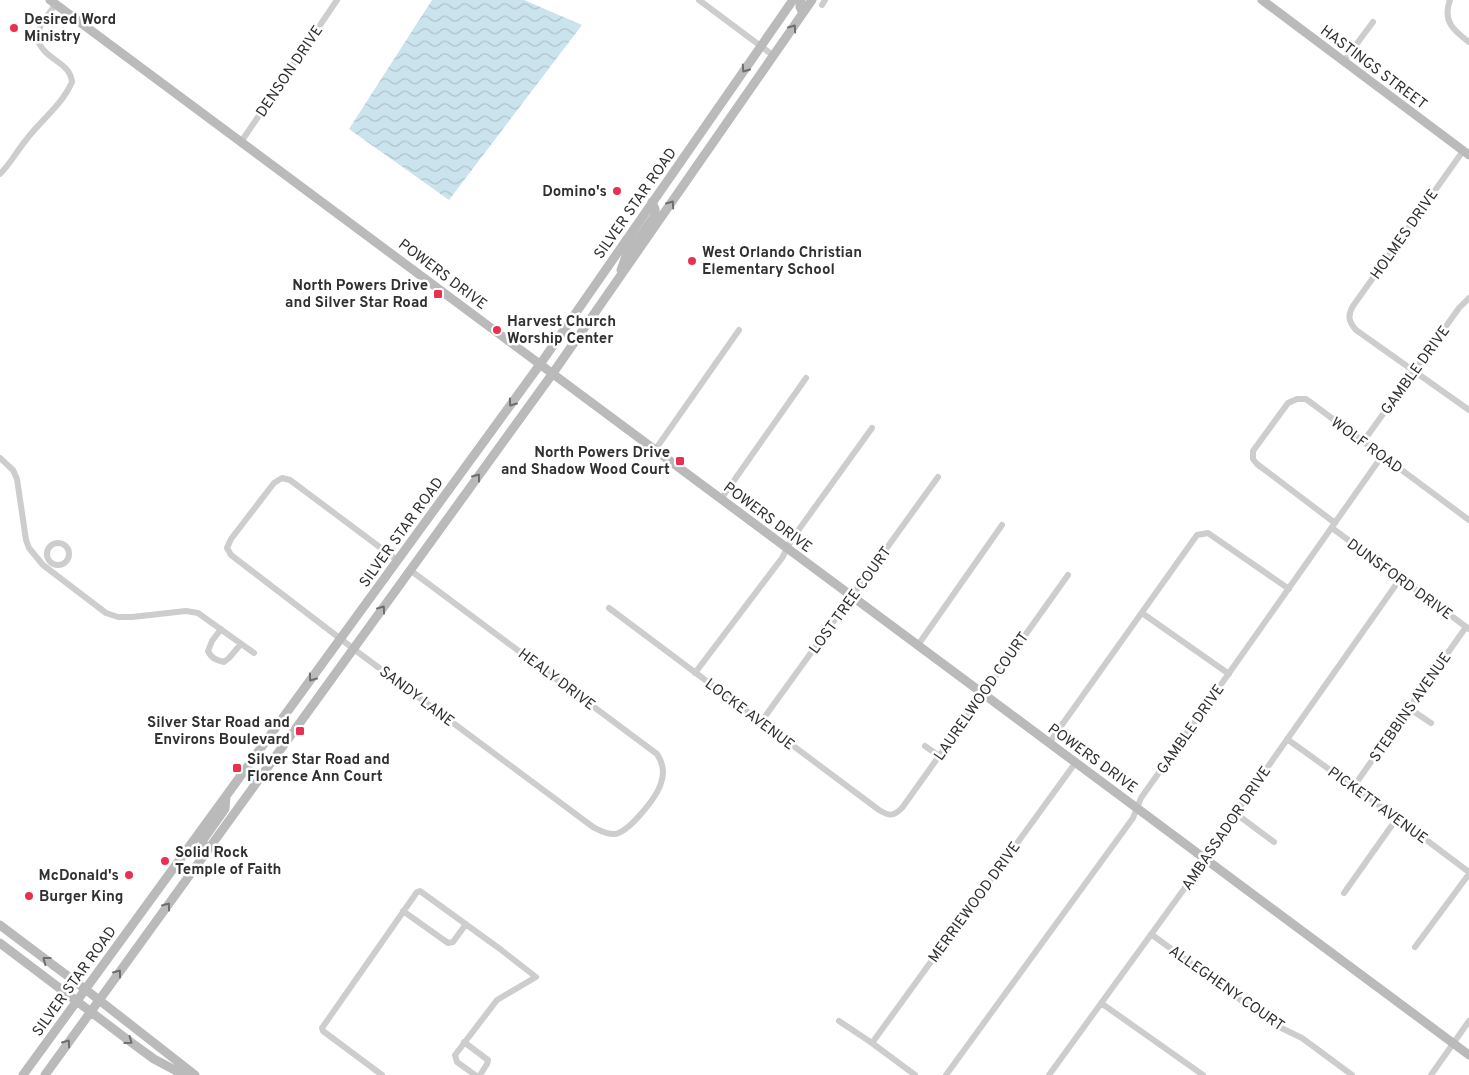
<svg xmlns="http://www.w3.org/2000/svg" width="1469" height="1075" font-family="Overpass,sans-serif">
	<defs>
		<pattern id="water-waves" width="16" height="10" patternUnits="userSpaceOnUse" patternTransform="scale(1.25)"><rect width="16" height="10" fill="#cae3ed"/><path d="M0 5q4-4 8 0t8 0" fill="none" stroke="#aec3cc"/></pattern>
	</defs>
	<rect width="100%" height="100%" fill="#fff"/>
	<path fill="url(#water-waves)" d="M432,0H524L582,25L449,200L349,129Z"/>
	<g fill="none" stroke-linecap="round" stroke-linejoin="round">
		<path stroke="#cdcdcd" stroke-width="6" d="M699,0L774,56
			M1450,0C1442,21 1454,31 1469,42
			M822,5L825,0
			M1344,61L1373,22
			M241,142L337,0
			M1463,151L1353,306C1347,316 1349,322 1356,330L1469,410
			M0,174C10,164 17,151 26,140C41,120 62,105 72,82C70,61 44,61 37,38L41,24L56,4
			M1363,442L1459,308L1469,298
			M655,450L739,330
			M0,458L13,470L17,479L26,540L29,548L43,565L106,613L118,617H132L186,611L198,613L254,653
			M721,499L806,378
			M1335,523L1257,464L1253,459V451L1288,403L1297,399H1306L1469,520
			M1332,528L1469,629
			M47 554a11 11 0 1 1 22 0a11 11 0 1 1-22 0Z
			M397,560L290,480L282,478L274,483L231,539L227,548L231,555L359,653L593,827C599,830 607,835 615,834C629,832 657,797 661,783C665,772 663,763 657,754L410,570
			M609,608L879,810C889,816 893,817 902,808L1068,575
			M1142,613L1229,674
			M221,629L212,641L208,651C211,658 216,660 224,662L229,658L241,644
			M918,645L1002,525
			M695,673L782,558L792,539L872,428
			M1410,709L1431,723
			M761,722L938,477
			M1287,739L1397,818L1469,872
			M1049,743L1197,535L1208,533L1289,589
			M925,746L939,756
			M1354,786L1466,627
			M1235,813L1274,842
			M1344,893L1397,818
			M403,911L448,943L453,942L466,924
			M1151,934L1273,1024L1302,1038L1352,1075
			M1415,947L1469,874
			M1101,1003L1203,1075
			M839,1021L872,1043L915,1075
			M464,1042L488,1060L487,1064L480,1075
			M872,1043L1076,762
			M382,1075L323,1031L322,1028L417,892L420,891L500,949L536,977L497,1000L455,1055L457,1062L475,1075
			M946,1075L1133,818L1141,798L1382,456
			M1049,1075L1200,867L1210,849L1400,579
			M1431,1075L1469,1021"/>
		<path stroke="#bababa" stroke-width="9" d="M50,0L1469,1055
			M801,0L800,7L803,13
			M1262,0L1469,155
			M621,270L626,256L655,215V209L652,202
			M204,854L203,840L225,809L226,796
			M0,925L85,989L195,1075
			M0,943L132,1043L154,1059L184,1075
			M23,1075L541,363L793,0
			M45,1075L553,373L812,0"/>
	</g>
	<defs><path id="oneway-chevron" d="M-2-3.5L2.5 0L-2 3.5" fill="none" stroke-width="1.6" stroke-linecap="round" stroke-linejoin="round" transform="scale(1.25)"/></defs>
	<g stroke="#6e6e6e">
		<use href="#oneway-chevron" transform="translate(793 28) rotate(-55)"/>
		<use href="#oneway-chevron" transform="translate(745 69) rotate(125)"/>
		<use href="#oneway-chevron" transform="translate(671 204) rotate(-55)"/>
		<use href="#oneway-chevron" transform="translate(512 403) rotate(126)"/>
		<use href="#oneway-chevron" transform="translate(477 477) rotate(-54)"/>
		<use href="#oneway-chevron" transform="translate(382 609) rotate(-54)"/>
		<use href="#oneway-chevron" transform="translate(312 678) rotate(126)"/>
		<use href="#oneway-chevron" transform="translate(167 906) rotate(-54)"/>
		<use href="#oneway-chevron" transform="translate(46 960) rotate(-143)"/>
		<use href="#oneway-chevron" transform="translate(118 973) rotate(-54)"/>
		<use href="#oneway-chevron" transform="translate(129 1041) rotate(36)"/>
		<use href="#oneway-chevron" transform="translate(67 1043) rotate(-55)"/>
	</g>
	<g fill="#ea2f50" stroke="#fff" stroke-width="2">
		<circle cx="14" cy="28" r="5"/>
		<circle cx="617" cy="191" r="5"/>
		<circle cx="692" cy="261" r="5"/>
		<rect x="433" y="289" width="10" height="10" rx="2.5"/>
		<circle cx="497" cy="330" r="5"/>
		<rect x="675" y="456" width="10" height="10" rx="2.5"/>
		<rect x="295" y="726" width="10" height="10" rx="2.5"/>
		<rect x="232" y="763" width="10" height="10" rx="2.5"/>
		<circle cx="165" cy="861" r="5"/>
		<circle cx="129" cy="875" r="5"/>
		<circle cx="29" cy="896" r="5"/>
	</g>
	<g text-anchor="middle" stroke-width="5" stroke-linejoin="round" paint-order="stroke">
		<g font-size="15" font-weight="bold" fill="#303030" stroke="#fff" text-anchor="start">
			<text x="24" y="24">Desired Word<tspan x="24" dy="17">Ministry</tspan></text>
			<text x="607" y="196" text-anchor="end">Domino's</text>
			<text x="702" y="257">West Orlando Christian<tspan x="702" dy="17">Elementary School</tspan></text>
			<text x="428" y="290" text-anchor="end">North Powers Drive<tspan x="428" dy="17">and Silver Star Road</tspan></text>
			<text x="507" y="326">Harvest Church<tspan x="507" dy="17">Worship Center</tspan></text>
			<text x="670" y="457" text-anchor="end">North Powers Drive<tspan x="670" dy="17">and Shadow Wood Court</tspan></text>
			<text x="290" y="727" text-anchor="end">Silver Star Road and<tspan x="290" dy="17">Environs Boulevard</tspan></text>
			<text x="247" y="764">Silver Star Road and<tspan x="247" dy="17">Florence Ann Court</tspan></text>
			<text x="175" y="857">Solid Rock<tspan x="175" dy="17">Temple of Faith</tspan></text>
			<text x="119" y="880" text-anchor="end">McDonald's</text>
			<text x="39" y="901">Burger King</text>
		</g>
		<g font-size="15" fill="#303030" stroke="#fff">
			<text transform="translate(1374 67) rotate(37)" y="5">HASTINGS STREET</text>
			<text transform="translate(289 71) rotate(-56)" y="5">DENSON DRIVE</text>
			<text transform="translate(635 203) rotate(-55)" y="5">SILVER STAR ROAD</text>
			<text transform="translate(1404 234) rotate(-55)" y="5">HOLMES DRIVE</text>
			<text transform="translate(443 274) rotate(37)" y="5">POWERS DRIVE</text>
			<text transform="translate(1415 370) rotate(-54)" y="5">GAMBLE DRIVE</text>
			<text transform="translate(1367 445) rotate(36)" y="5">WOLF ROAD</text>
			<text transform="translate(768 517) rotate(37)" y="5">POWERS DRIVE</text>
			<text transform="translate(401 532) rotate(-54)" y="5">SILVER STAR ROAD</text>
			<text transform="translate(1400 579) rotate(36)" y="5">DUNSFORD DRIVE</text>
			<text transform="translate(850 600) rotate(-54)" y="5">LOST TREE COURT</text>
			<text transform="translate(557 679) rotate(37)" y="5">HEALY DRIVE</text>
			<text transform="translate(417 696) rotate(37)" y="5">SANDY LANE</text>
			<text transform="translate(981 696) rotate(-55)" y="5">LAURELWOOD COURT</text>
			<text transform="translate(1410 707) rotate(-55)" y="5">STEBBINS AVENUE</text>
			<text transform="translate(750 714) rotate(37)" y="5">LOCKE AVENUE</text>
			<text transform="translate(1190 729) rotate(-55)" y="5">GAMBLE DRIVE</text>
			<text transform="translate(1093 758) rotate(36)" y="5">POWERS DRIVE</text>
			<text transform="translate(1378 805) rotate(36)" y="5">PICKETT AVENUE</text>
			<text transform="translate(1226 828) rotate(-56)" y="5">AMBASSADOR DRIVE</text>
			<text transform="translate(974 902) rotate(-54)" y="5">MERRIEWOOD DRIVE</text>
			<text transform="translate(74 981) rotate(-54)" y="5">SILVER STAR ROAD</text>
			<text transform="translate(1227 988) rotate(35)" y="5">ALLEGHENY COURT</text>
		</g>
	</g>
</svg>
